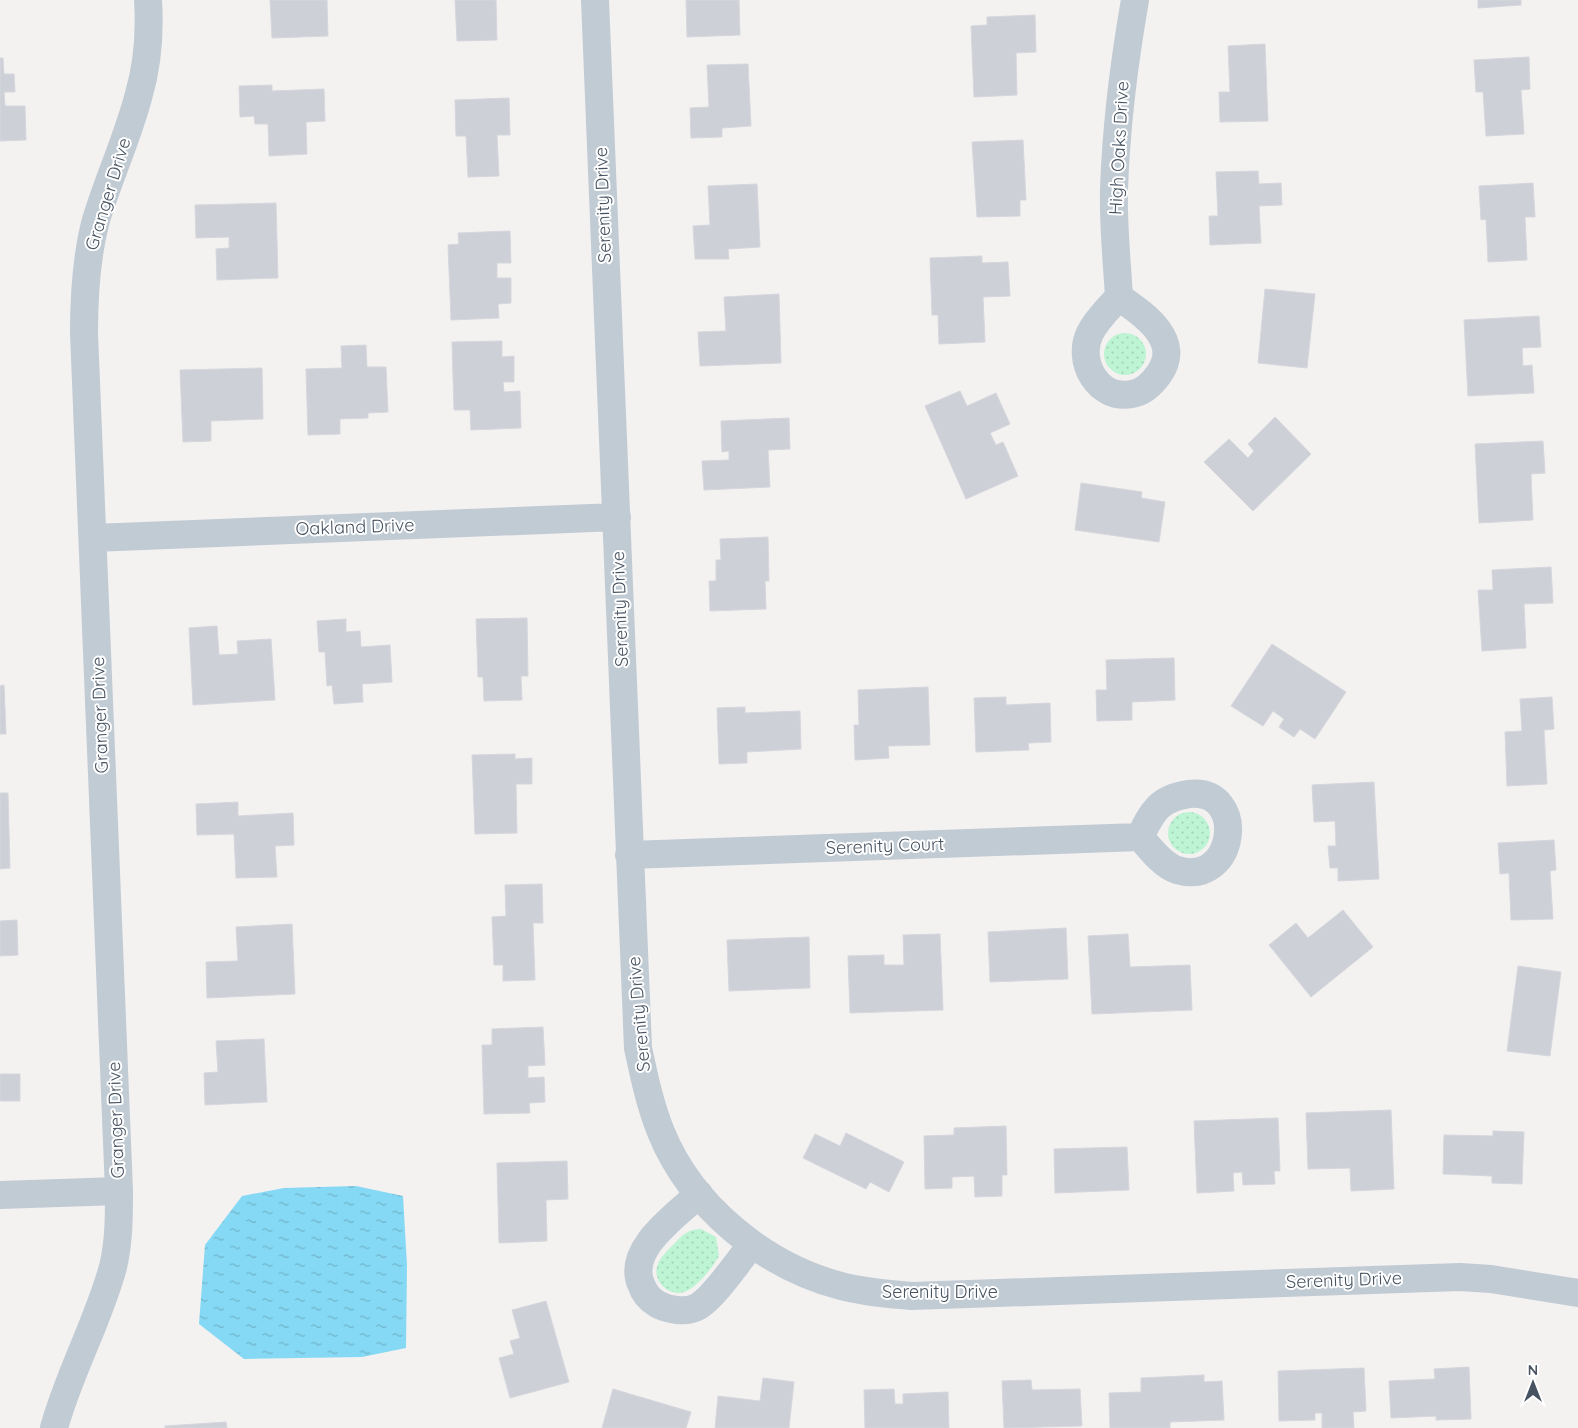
<svg xmlns="http://www.w3.org/2000/svg" width="1578" height="1428" font-family="Quicksand,sans-serif">
	<defs>
		<pattern id="grass-dots" width="8" height="8" patternUnits="userSpaceOnUse" patternTransform="scale(1.25)"><rect width="8" height="8" fill="#bdf4d4"/><path d="M2 2h.1M6 6h.1" fill="none" stroke="#a4d3b9" stroke-width="1.8" stroke-linecap="round"/></pattern>
		<pattern id="water-ripples" width="26" height="14" patternUnits="userSpaceOnUse" patternTransform="scale(1.25)"><rect width="26" height="14" fill="#86d9f4"/><path d="M2 4q2-2 4 0t4 0M15 11q2-2 4 0t4 0" fill="none" stroke="#6fb3c9"/></pattern>
	</defs>
	<rect width="100%" height="100%" fill="#f4f1f1"/>
	<path fill="url(#grass-dots)" d="M1104 354a21 21 0 1 1 42 0a21 21 0 1 1-42 0Z
		M1168 833a21 21 0 1 1 42 0a21 21 0 1 1-42 0Z
		M701,1229L716,1237L719,1256C713,1267 697,1288 684,1292C668,1297 651,1280 658,1264C661,1256 669,1249 675,1243C683,1234 689,1229 701,1229Z"/>
	<path fill="url(#water-ripples)" d="M356,1186L403,1196L407,1265L406,1348L362,1357L244,1359L199,1324L205,1245L242,1196L284,1188Z"/>
	<path fill="#cdd0d6" stroke="#d5d7dd" d="M270,0H327L328,36L272,38Z
		M455,0H496L497,40L457,41Z
		M686,0H739L740,35L687,37Z
		M1478,0H1521V5L1478,8Z
		M1035,15L1036,52L1016,53L1017,95L974,97L971,26L987,25V17Z
		M1265,44L1268,121L1220,122L1219,92H1230L1228,46Z
		M1529,57L1530,89L1521,90L1524,134L1486,136L1483,92H1476L1474,60Z
		M0,58H3L4,74H14L15,92H4L5,106H25L26,140L0,141Z
		M748,64L751,126L722,128V137L691,138L690,108L709,107L707,65Z
		M272,85V91L324,89L325,121L306,122L307,154L269,156L268,124H255L254,116L240,117L239,86Z
		M509,98L510,135H497L499,176L468,177L466,136H456L455,100Z
		M1023,140L1026,200H1020V216L977,217L972,142Z
		M1258,171L1259,184L1281,183L1282,205L1259,206L1261,243L1210,245L1209,216H1218L1216,172Z
		M1533,183L1535,217H1525L1527,260L1488,262L1486,219L1481,220L1479,186Z
		M757,184L760,247L728,249L729,259H695L693,226L710,225L708,186Z
		M276,203L278,278L217,280L216,249L229,248V237L196,238L195,205Z
		M510,231L511,263H497V278H511V303L498,304L499,318L451,320L448,245L459,244L458,233Z
		M982,256V263L1008,262L1010,296L983,297L985,342L939,344L938,315H932L930,258Z
		M1265,289L1315,294L1307,368L1258,363Z
		M779,294L781,363L700,366L698,332L726,331L724,297Z
		M1539,316L1541,347L1522,348L1523,366L1532,365L1534,393L1468,396L1464,320Z
		M502,341V357L514,356V382H503L504,392L520,391L521,428L471,430L470,410H454L452,342Z
		M366,345L367,367H386L388,412L368,413V418L340,419V434L308,435L306,369L342,368L341,346Z
		M262,368L263,419L211,421V441L183,442L180,370Z
		M960,391L967,406L996,393L1010,424L990,433L996,445L1003,442L1018,476L966,499L925,406Z
		M1275,417L1311,454L1253,511L1204,462L1229,439L1248,458L1254,451L1248,444Z
		M789,418L790,449L768,450L770,487L704,490L702,461L729,460V451L722,452L721,421Z
		M1543,441L1545,473L1531,474L1533,520L1479,523L1475,444Z
		M1081,483L1142,492L1141,498L1165,502L1159,542L1075,530Z
		M768,537L769,581H765L766,609L710,611L709,581H716V560H721L720,539Z
		M1551,567L1553,603L1524,604L1526,648L1482,651L1478,590H1493L1492,570Z
		M527,618L528,676H521L522,700L484,701L483,677H478L476,619Z
		M346,619V632L360,631L361,647L390,645L392,682L362,684L363,702L334,704L332,685L327,686L325,652H319L317,621Z
		M217,626L219,655L238,654L237,641L271,639L275,700L193,705L189,628Z
		M1272,644L1346,692L1315,739L1300,729L1294,737L1279,727L1284,719L1273,711L1263,726L1231,706Z
		M1174,658L1175,700L1132,702V720L1097,721L1096,690H1107L1106,660Z
		M4,685L6,734H0V686Z
		M928,687L930,745L888,746L889,758L855,760L854,725H859L858,690Z
		M1006,697V705L1050,703L1051,742L1028,743L1029,750L976,752L974,698Z
		M1552,697L1554,729L1544,730L1547,784L1507,786L1505,732L1522,731L1520,699Z
		M745,707V713L800,711L801,749L747,752V763L719,764L717,708Z
		M515,754V759L532,758V784H516L517,833L475,834L472,755Z
		M1374,782L1379,879L1338,881V868H1330L1328,846H1336L1335,821L1314,822L1312,785Z
		M0,793H8L10,868L0,869Z
		M238,802V816L293,813L294,845L275,846L277,877L236,878L234,834L197,835L196,804Z
		M1554,840L1556,870L1550,871L1553,919L1511,920L1509,873L1500,874L1498,843Z
		M542,884L543,923H533L535,980L503,981V965H494L492,917L506,916L505,885Z
		M1343,910L1373,947L1311,997L1269,945L1296,923L1308,938Z
		M17,920L18,955L0,956V921Z
		M292,924L295,994L207,998L206,962L238,961L236,927Z
		M1066,928L1068,979L990,982L988,932Z
		M940,934L943,1010L850,1013L848,956L884,955V965H904L903,935Z
		M1128,934L1130,967L1190,965L1192,1010L1092,1014L1088,936Z
		M809,937L810,988L729,991L727,940Z
		M1518,966L1561,972L1550,1056L1507,1051Z
		M543,1027L545,1065L528,1066V1078L544,1077L545,1102L529,1103L530,1113L484,1114L482,1045H492V1029Z
		M264,1039L267,1102L205,1105L204,1073L218,1072L216,1041Z
		M0,1074H20V1101H0Z
		M1391,1110L1394,1189L1351,1191L1350,1168L1308,1169L1306,1113Z
		M1278,1118L1280,1171H1274L1275,1184L1243,1185L1242,1172L1233,1173L1234,1191L1197,1193L1194,1121Z
		M1006,1126L1007,1175H1002V1196L975,1197L974,1176L952,1177V1188L925,1189L924,1136L954,1135V1128Z
		M1493,1131L1524,1132L1522,1184L1492,1183V1176L1443,1174L1444,1135L1493,1136Z
		M846,1133L904,1162L889,1192L870,1182L866,1189L803,1158L815,1134L840,1146Z
		M1127,1147L1129,1190L1055,1193L1054,1149Z
		M567,1161L568,1199L546,1200L547,1241L499,1243L497,1163Z
		M546,1301L569,1382L510,1398L499,1358L514,1354L510,1341L520,1338L512,1310Z
		M1469,1367L1471,1419L1436,1420V1416L1391,1418L1389,1381L1435,1379L1434,1369Z
		M1364,1368L1366,1411L1353,1412L1354,1428H1322V1413H1315V1420L1279,1421L1278,1371Z
		M1204,1375V1382L1222,1381L1224,1420L1170,1422V1428H1110L1109,1393L1141,1392V1378Z
		M763,1378L794,1382L789,1428H715L718,1396L760,1401Z
		M1031,1380L1032,1390L1080,1389L1082,1426L1004,1428L1002,1381Z
		M613,1389L691,1412L686,1428H602Z
		M894,1389L895,1404H903V1394L948,1392L949,1428H865L864,1390Z
		M226,1422L227,1428H165V1426Z"/>
	<g fill="none" stroke-linecap="round" stroke-linejoin="round">
		<path stroke="#c1cbd4" stroke-width="28" d="M595,0L638,1048C644,1076 650,1105 661,1132C691,1206 764,1266 841,1286C864,1292 888,1294 912,1296L1460,1277L1491,1279L1578,1293
			M1119,297C1143,314 1183,340 1159,374C1152,384 1144,392 1132,394C1098,401 1076,361 1090,333C1097,319 1109,308 1119,297C1117,262 1113,226 1114,190C1116,126 1124,63 1135,0
			M93,538L617,517
			M629,855L1140,837C1150,848 1162,865 1177,870C1237,888 1248,787 1189,794C1159,798 1152,812 1140,837
			M699,1194C677,1215 626,1249 641,1284C644,1293 649,1299 657,1304C668,1310 686,1313 697,1307C713,1299 740,1259 752,1244
			M0,1195L119,1191
			M54,1428C69,1373 98,1322 113,1267C119,1242 119,1216 119,1191L84,333C84,295 86,257 96,220C109,177 128,137 139,94C148,63 150,32 148,0"/>
	</g>
	<g text-anchor="middle" stroke-width="4" stroke-linejoin="round" paint-order="stroke">
		<g font-size="18" fill="#475361" stroke="#fff">
			<text transform="translate(1119 148) rotate(-87)" y="6">High Oaks Drive</text>
			<text transform="translate(108 194) rotate(-73)" y="6">Granger Drive</text>
			<text transform="translate(603 205) rotate(-92)" y="6">Serenity Drive</text>
			<text transform="translate(355 527) rotate(-2)" y="6">Oakland Drive</text>
			<text transform="translate(620 609) rotate(-92)" y="6">Serenity Drive</text>
			<text transform="translate(100 715) rotate(-92)" y="6">Granger Drive</text>
			<text transform="translate(885 846) rotate(-2)" y="6">Serenity Court</text>
			<text transform="translate(639 1014) rotate(-95)" y="6">Serenity Drive</text>
			<text transform="translate(116 1120) rotate(-92)" y="6">Granger Drive</text>
			<text transform="translate(1344 1280) rotate(-2)" y="6">Serenity Drive</text>
			<text x="940" y="1298">Serenity Drive</text>
		</g>
	</g>
	<g transform="translate(1533 1383)" stroke="#ffffff" stroke-width="4" paint-order="stroke">
	<path d="M0-4L9 19L0 12L-9 19Z" fill="#475361"/>
	<text y="-8" font-size="14" font-weight="bold" text-anchor="middle" fill="#475361">N</text>
	</g>
</svg>
